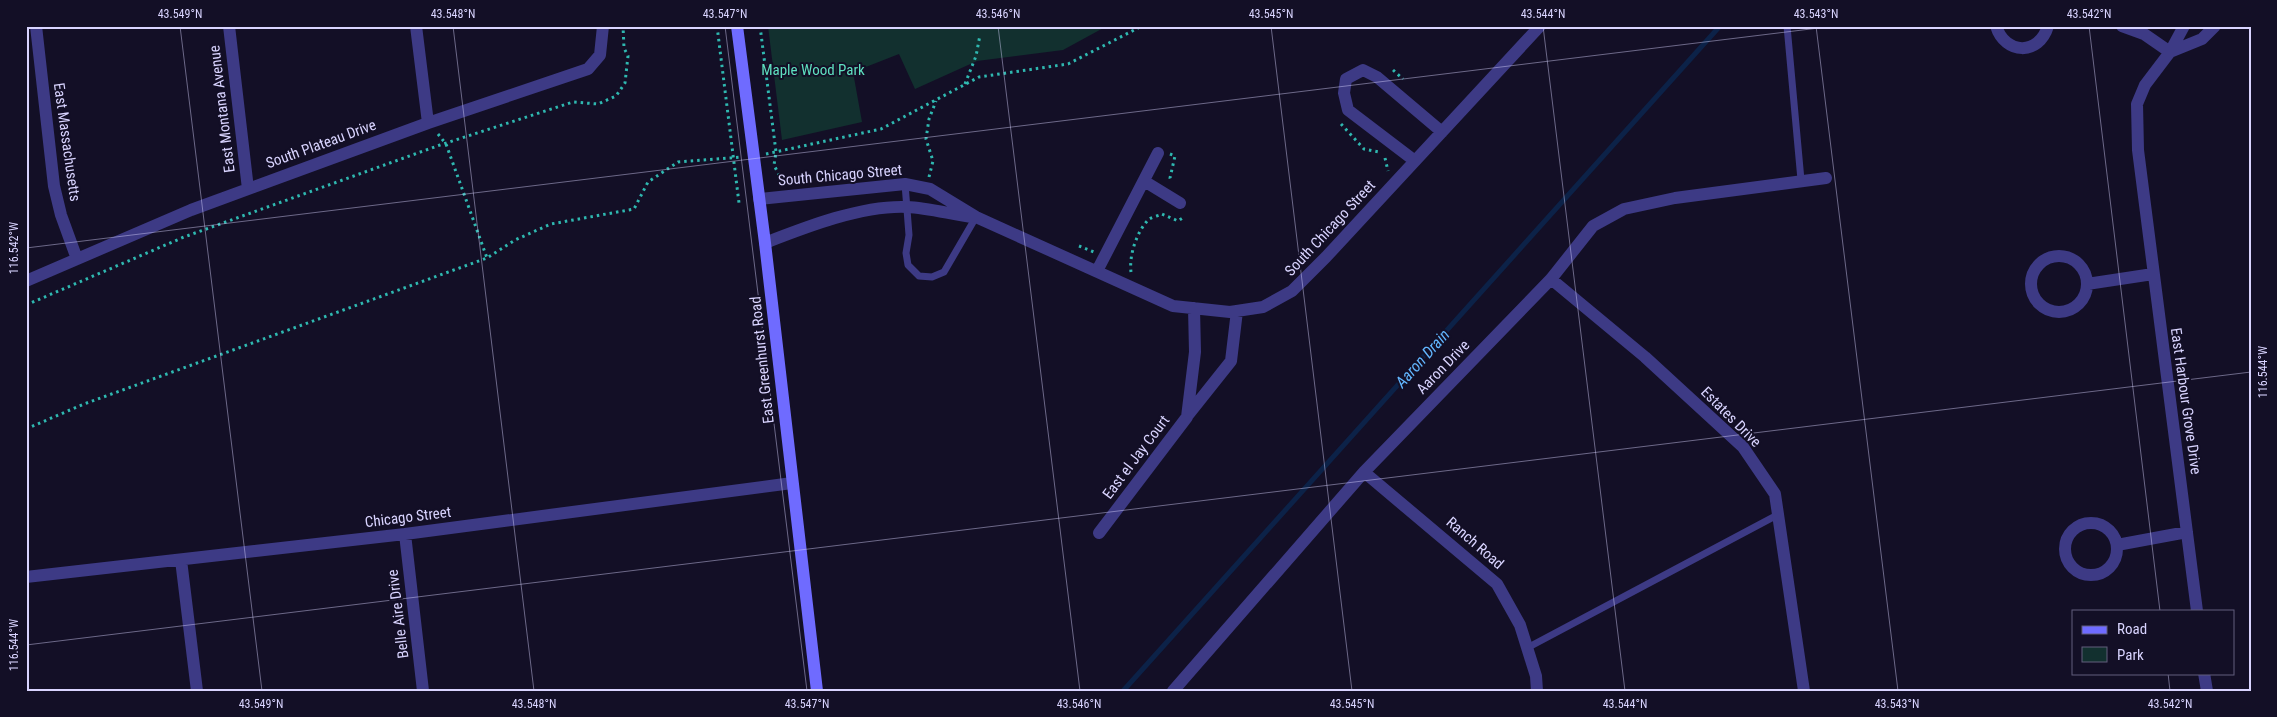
<svg xmlns="http://www.w3.org/2000/svg" width="2277" height="717" font-family="'Roboto Condensed',sans-serif">
	<rect width="100%" height="100%" fill="#130f26"/>
	<path fill="#12302f" d="M768,26H1107L1063,50L977,61L915,89L899,54L853,72L862,122L782,140Z"/>
	<g fill="none" stroke-linecap="round" stroke-linejoin="round">
		<path stroke="#0c2248" stroke-width="5" d="M1123,691L1720,26"/>
		<path stroke="#2fb8b0" stroke-width="3" stroke-dasharray="2.5 4" stroke-linecap="butt" d="M717,26L739,203
			M760,26L776,152L774,165L783,183
			M1393,70L1403,79
			M965,84L976,56L980,35
			M1341,124L1364,149L1379,152
			M438,134L446,144L487,258
			M766,154L881,129L979,77L1068,64L1142,26
			M1170,154L1175,156L1170,178L1171,181
			M1385,158L1388,171
			M929,177L933,161L926,139L929,119L936,101
			M1079,246L1094,252
			M1131,272C1129,256 1136,233 1148,220C1151,217 1158,216 1162,214L1178,221L1184,217
			M26,305L184,237L440,145L573,102L598,104L616,96L625,83L628,56L624,48L623,26
			M26,429L84,404L487,258L515,240L551,224L634,209L648,182L678,162L742,157"/>
		<path stroke="#3d3a85" stroke-width="7" d="M1787,26L1801,180
			M905,184L909,235L906,253L908,265L919,276L932,277L944,272L976,217
			M1527,648L1779,514"/>
		<path stroke="#3d3a85" stroke-width="12" d="M36,26L54,186L61,215L77,259
			M229,26L248,189
			M416,26L428,123
			M1996,26C2005,55 2039,56 2048,26
			M2122,26L2144,34L2170,52
			M2184,26L2170,52L2145,85L2137,104L2138,150L2197,611
			M2170,52L2202,39L2215,26
			M1415,161L1348,110L1344,93L1346,79L1363,70L1377,77L1442,132
			M1144,181L1180,203
			M759,199L905,184L930,189L976,217L1173,306L1230,312L1263,307L1292,291L1326,257L1540,26
			M765,243C806,227 862,205 907,207C928,208 950,214 972,217
			M2031 284a28 28 0 1 1 56 0a28 28 0 1 1-56 0Z
			M1097,271L1158,153
			M1551,279L1645,357L1743,447L1775,494L1804,691
			M26,281L191,210L428,123L588,69L600,55L603,26
			M2087,284L2153,274
			M1188,415L1231,361L1237,311
			M1364,472L1497,584L1520,625L1536,676L1537,691
			M2065 549a26 26 0 1 1 52 0a26 26 0 1 1-52 0Z
			M1099,533L1187,417L1195,352L1194,308
			M405,534L423,691
			M2117,545L2187,532
			M181,560L197,691
			M26,577L405,534L792,483
			M2204,673L2207,691
			M1173,691L1364,472L1551,279L1593,226L1624,209L1675,198L1826,178"/>
		<path stroke="#6f6bff" stroke-width="12" d="M737,26L765,243L817,691"/>
	</g>
	<path fill="none" stroke="#d9d4ff" stroke-width="1" stroke-opacity="0.45" d="M180,26L262,691M453,26L534,691M725,26L807,691M998,26L1080,691M1271,26L1352,691M1543,26L1625,691M1816,26L1898,691M2089,26L2160,611M26,248L1835,26M26,645L2251,372M2168,673L2170,691"/>
	<g text-anchor="middle" stroke-width="4" stroke-linejoin="round" paint-order="stroke">
		<g font-size="15" fill="#5fe0c0" stroke="#130f26">
			<text x="813" y="75">Maple Wood Park</text>
		</g>
		<g font-size="15" fill="#d9d4ff" stroke="#130f26">
			<text transform="translate(222 109) rotate(-97)" y="5">East Montana Avenue</text>
			<text transform="translate(67 142) rotate(82)" y="5">East Massachusetts</text>
			<text transform="translate(321 144) rotate(-20)" y="5">South Plateau Drive</text>
			<text transform="translate(840 175) rotate(-5)" y="5">South Chicago Street</text>
			<text transform="translate(1330 228) rotate(-47)" y="5">South Chicago Street</text>
			<text transform="translate(762 360) rotate(-96)" y="5">East Greenhurst Road</text>
			<text transform="translate(1443 367) rotate(-46)" y="5">Aaron Drive</text>
			<text transform="translate(2186 401) rotate(82)" y="5">East Harbour Grove Drive</text>
			<text transform="translate(1731 417) rotate(45)" y="5">Estates Drive</text>
			<text transform="translate(1136 457) rotate(-53)" y="5">East el Jay Court</text>
			<text transform="translate(408 517) rotate(-7)" y="5">Chicago Street</text>
			<text transform="translate(1475 543) rotate(41)" y="5">Ranch Road</text>
			<text transform="translate(398 614) rotate(-97)" y="5">Belle Aire Drive</text>
		</g>
		<g font-size="16" font-style="italic" fill="#62b6ff" stroke="#130f26">
			<text transform="translate(1422 358) rotate(-48)" y="6">Aaron Drain</text>
		</g>
	</g>
	<rect width="2277" height="717" fill="none" stroke="#130f26" stroke-width="55"/>
	<rect x="2072" y="610" width="162" height="65" fill="#130f26" stroke="#625e7d"/>
	<rect x="2082" y="626" width="25" height="8" fill="#6f6bff" stroke="#625e7d"/>
	<text x="2117" y="634" font-size="15" fill="#d9d4ff">Road</text>
	<rect x="2082" y="647" width="25" height="15" fill="#12302f" stroke="#625e7d"/>
	<text x="2117" y="660" font-size="15" fill="#d9d4ff">Park</text>
	<rect x="28" y="28" width="2222" height="662" fill="none" stroke="#d9d4ff" stroke-width="2"/>
	<g font-size="12" text-anchor="middle" fill="#d9d4ff">
		<text x="180" y="18">43.549°N</text>
		<text x="453" y="18">43.548°N</text>
		<text x="725" y="18">43.547°N</text>
		<text x="998" y="18">43.546°N</text>
		<text x="1271" y="18">43.545°N</text>
		<text x="1543" y="18">43.544°N</text>
		<text x="1816" y="18">43.543°N</text>
		<text x="2089" y="18">43.542°N</text>
		<text transform="translate(14 248) rotate(-90)" y="4">116.542°W</text>
		<text transform="translate(2263 372) rotate(-90)" y="4">116.544°W</text>
		<text transform="translate(14 645) rotate(-90)" y="4">116.544°W</text>
		<text x="261" y="708">43.549°N</text>
		<text x="534" y="708">43.548°N</text>
		<text x="807" y="708">43.547°N</text>
		<text x="1079" y="708">43.546°N</text>
		<text x="1352" y="708">43.545°N</text>
		<text x="1625" y="708">43.544°N</text>
		<text x="1897" y="708">43.543°N</text>
		<text x="2170" y="708">43.542°N</text>
	</g>
</svg>
